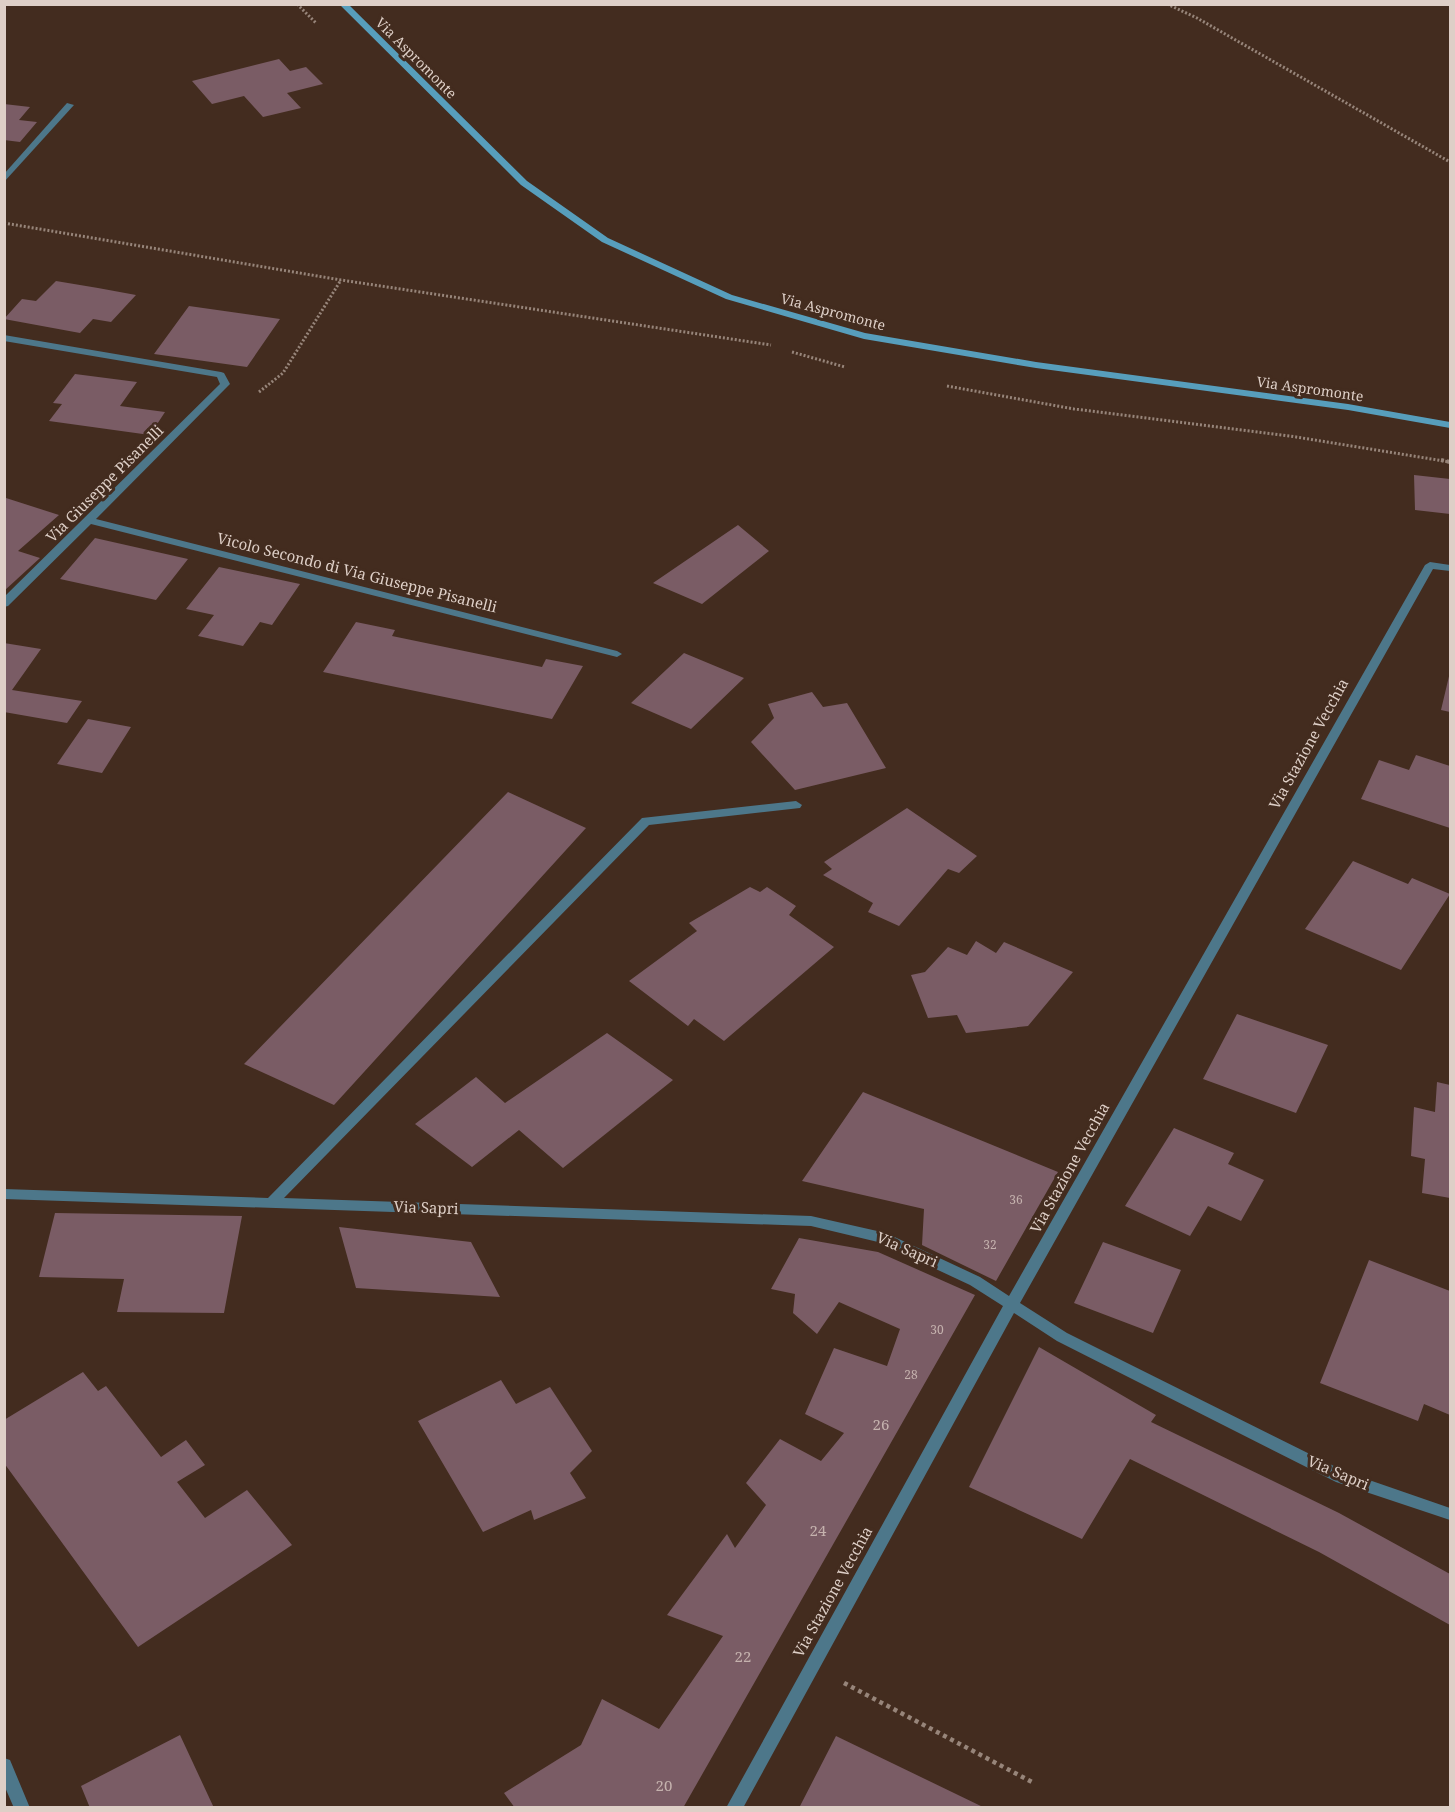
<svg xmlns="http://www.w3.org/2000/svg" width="1455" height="1812" font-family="'Noto Serif',serif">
	<rect width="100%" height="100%" fill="#432c1f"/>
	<path fill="#7a5c65" d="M279,59L290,71L306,67L323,84L287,93L301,108L263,117L244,96L212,104L192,81Z
		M4,104L30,107L19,120L37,122L20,142L4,140Z
		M56,281L98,288L136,295L111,322L93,319L80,333L4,319L22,299L36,301Z
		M189,306L280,319L247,367L154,354Z
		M75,374L137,382L120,406L165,412L150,435L49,421L62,404L53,403Z
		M1414,475L1450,479V514L1415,510Z
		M6,498L59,515L18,551L40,558L4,591Z
		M738,525L769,551L702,604L653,583Z
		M95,538L188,559L156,600L60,579Z
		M219,567L300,584L272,625L260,622L243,646L198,636L214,615L186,609Z
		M356,622L395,630L392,636L542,667L546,659L583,666L552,719L323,672Z
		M4,643L41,649L12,690L82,701L67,723L4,712Z
		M684,653L744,678L691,729L631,703Z
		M1450,672V712L1441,710Z
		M812,692L823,707L847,703L886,768L795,790L751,742L774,718L768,704Z
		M88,719L131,727L102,773L57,764Z
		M1416,755L1450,766V828L1361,799L1379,760L1409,770Z
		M508,792L586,828L334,1105L244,1064Z
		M907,808L977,856L959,873L948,869L899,926L868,912L873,903L823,875L832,869L824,862Z
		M1353,861L1408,884L1412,878L1450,894L1401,970L1305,929Z
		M750,887L760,892L767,887L796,906L789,915L834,947L724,1041L694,1019L688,1026L629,981L697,931L689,923Z
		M976,941L996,953L1004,942L1073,972L1028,1026L966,1033L957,1015L928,1018L911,975L925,972L948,947L967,955Z
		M1237,1014L1328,1045L1296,1113L1203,1079Z
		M607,1033L673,1080L563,1168L519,1130L472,1167L415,1124L476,1077L505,1103Z
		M1437,1082L1450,1085V1198L1422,1193L1425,1159L1411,1156L1414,1107L1435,1112Z
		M863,1092L1058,1172L996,1281L922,1245L924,1209L802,1181Z
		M1174,1128L1234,1153L1228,1164L1264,1180L1241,1221L1208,1206L1190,1236L1125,1206Z
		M55,1213L242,1216L224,1313L117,1312L124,1279L39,1277Z
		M339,1227L471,1242L500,1297L356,1288Z
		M799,1238L878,1252L975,1295L683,1808H515L504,1793L581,1745L602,1699L659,1729L723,1636L667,1615L727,1534L735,1548L766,1505L746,1483L780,1439L821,1461L844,1433L805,1414L834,1348L887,1366L900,1329L839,1302L817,1334L793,1313L795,1294L771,1289Z
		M1103,1242L1181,1270L1153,1333L1074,1303Z
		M1369,1260L1450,1291V1415L1424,1404L1418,1421L1320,1383Z
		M1039,1347L1156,1415L1151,1422L1339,1513L1450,1574V1625L1319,1552L1130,1459L1082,1539L969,1487Z
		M83,1372L98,1391L106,1386L161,1457L186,1440L205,1465L177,1482L205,1518L247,1490L292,1545L138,1647L4,1463V1420Z
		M501,1380L516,1404L550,1387L592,1451L570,1473L586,1498L534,1520L531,1510L483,1532L418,1421Z
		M180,1735L214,1808H90L81,1786Z
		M836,1736L985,1808H799Z"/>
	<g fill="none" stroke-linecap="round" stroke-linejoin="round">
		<path stroke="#97857a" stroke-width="3" stroke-dasharray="2 2" stroke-linecap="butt" d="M297,4L316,23
			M1167,4L1197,18L1450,162
			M4,223L341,280L771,345
			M792,352L845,367
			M947,386L1074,409L1290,436L1450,462
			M259,392L283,373L341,280"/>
		<path stroke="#97857a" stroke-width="4" stroke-dasharray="3 3" stroke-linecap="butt" d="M1441,460L1450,462"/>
		<path stroke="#97857a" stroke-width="4.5" stroke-dasharray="4 4" stroke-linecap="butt" d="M844,1683L1032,1782"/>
		<path fill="#4d778a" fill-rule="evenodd" d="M67,103L74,105L4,182V174Z"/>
		<path fill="#4d778a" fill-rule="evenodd" d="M4,335L221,372L224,373L230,384L228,386L96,519L617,651L622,654L617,657L91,524L8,606L4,607V597L220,384L217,377L4,341Z
			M1430,562L1450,565V571L1433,569L1020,1303L1067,1333L1346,1472L1450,1508V1520L1336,1482L1057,1341L1014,1313L743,1808H726L1003,1306L970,1285L878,1242L811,1226L4,1199V1189L268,1198L642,818L796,801L802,805L800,808L649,825L284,1198L811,1216L886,1233L980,1277L1009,1296L1425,565Z
			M4,1758L10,1760L30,1808H14L4,1785Z"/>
		<path fill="#579ebc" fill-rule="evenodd" d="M339,4H348L527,181L608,238L732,295L865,333L1036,362L1348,404L1450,422V428L1348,410L1036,368L864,339L726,299L602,242L521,185Z"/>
	</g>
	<g text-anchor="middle" stroke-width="6" stroke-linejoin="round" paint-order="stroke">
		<g font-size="12" fill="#c5b2ae">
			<text x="1016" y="1204">36</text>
			<text x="990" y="1249">32</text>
			<text x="937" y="1334">30</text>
			<text x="911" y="1379">28</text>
		</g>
		<g font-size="14" fill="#decfc7" stroke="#432c1f">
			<text transform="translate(416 58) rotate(45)" y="5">Via Aspromonte</text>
			<text transform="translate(833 312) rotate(15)" y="5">Via Aspromonte</text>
			<text transform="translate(1310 389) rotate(8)" y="5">Via Aspromonte</text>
		</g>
		<g font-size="15" fill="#decfc7" stroke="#432c1f">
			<text transform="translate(105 484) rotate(-45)" y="5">Via Giuseppe Pisanelli</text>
			<text transform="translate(357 573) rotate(14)" y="5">Vicolo Secondo di Via Giuseppe Pisanelli</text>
			<text transform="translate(1309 744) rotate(-61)" y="5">Via Stazione Vecchia</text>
			<text transform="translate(1070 1168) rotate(-61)" y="5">Via Stazione Vecchia</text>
			<text transform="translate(426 1208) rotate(2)" y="5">Via Sapri</text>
			<text transform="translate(907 1250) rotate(24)" y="5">Via Sapri</text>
			<text transform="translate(1338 1473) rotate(23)" y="5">Via Sapri</text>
			<text transform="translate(833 1592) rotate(-61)" y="5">Via Stazione Vecchia</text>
		</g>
		<g font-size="15" fill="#c5b2ae">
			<text x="881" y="1430">26</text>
			<text x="818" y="1536">24</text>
			<text x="743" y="1662">22</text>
			<text x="664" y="1791">20</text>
		</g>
	</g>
	<rect width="1455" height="1812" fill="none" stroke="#decfc7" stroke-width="12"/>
</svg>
